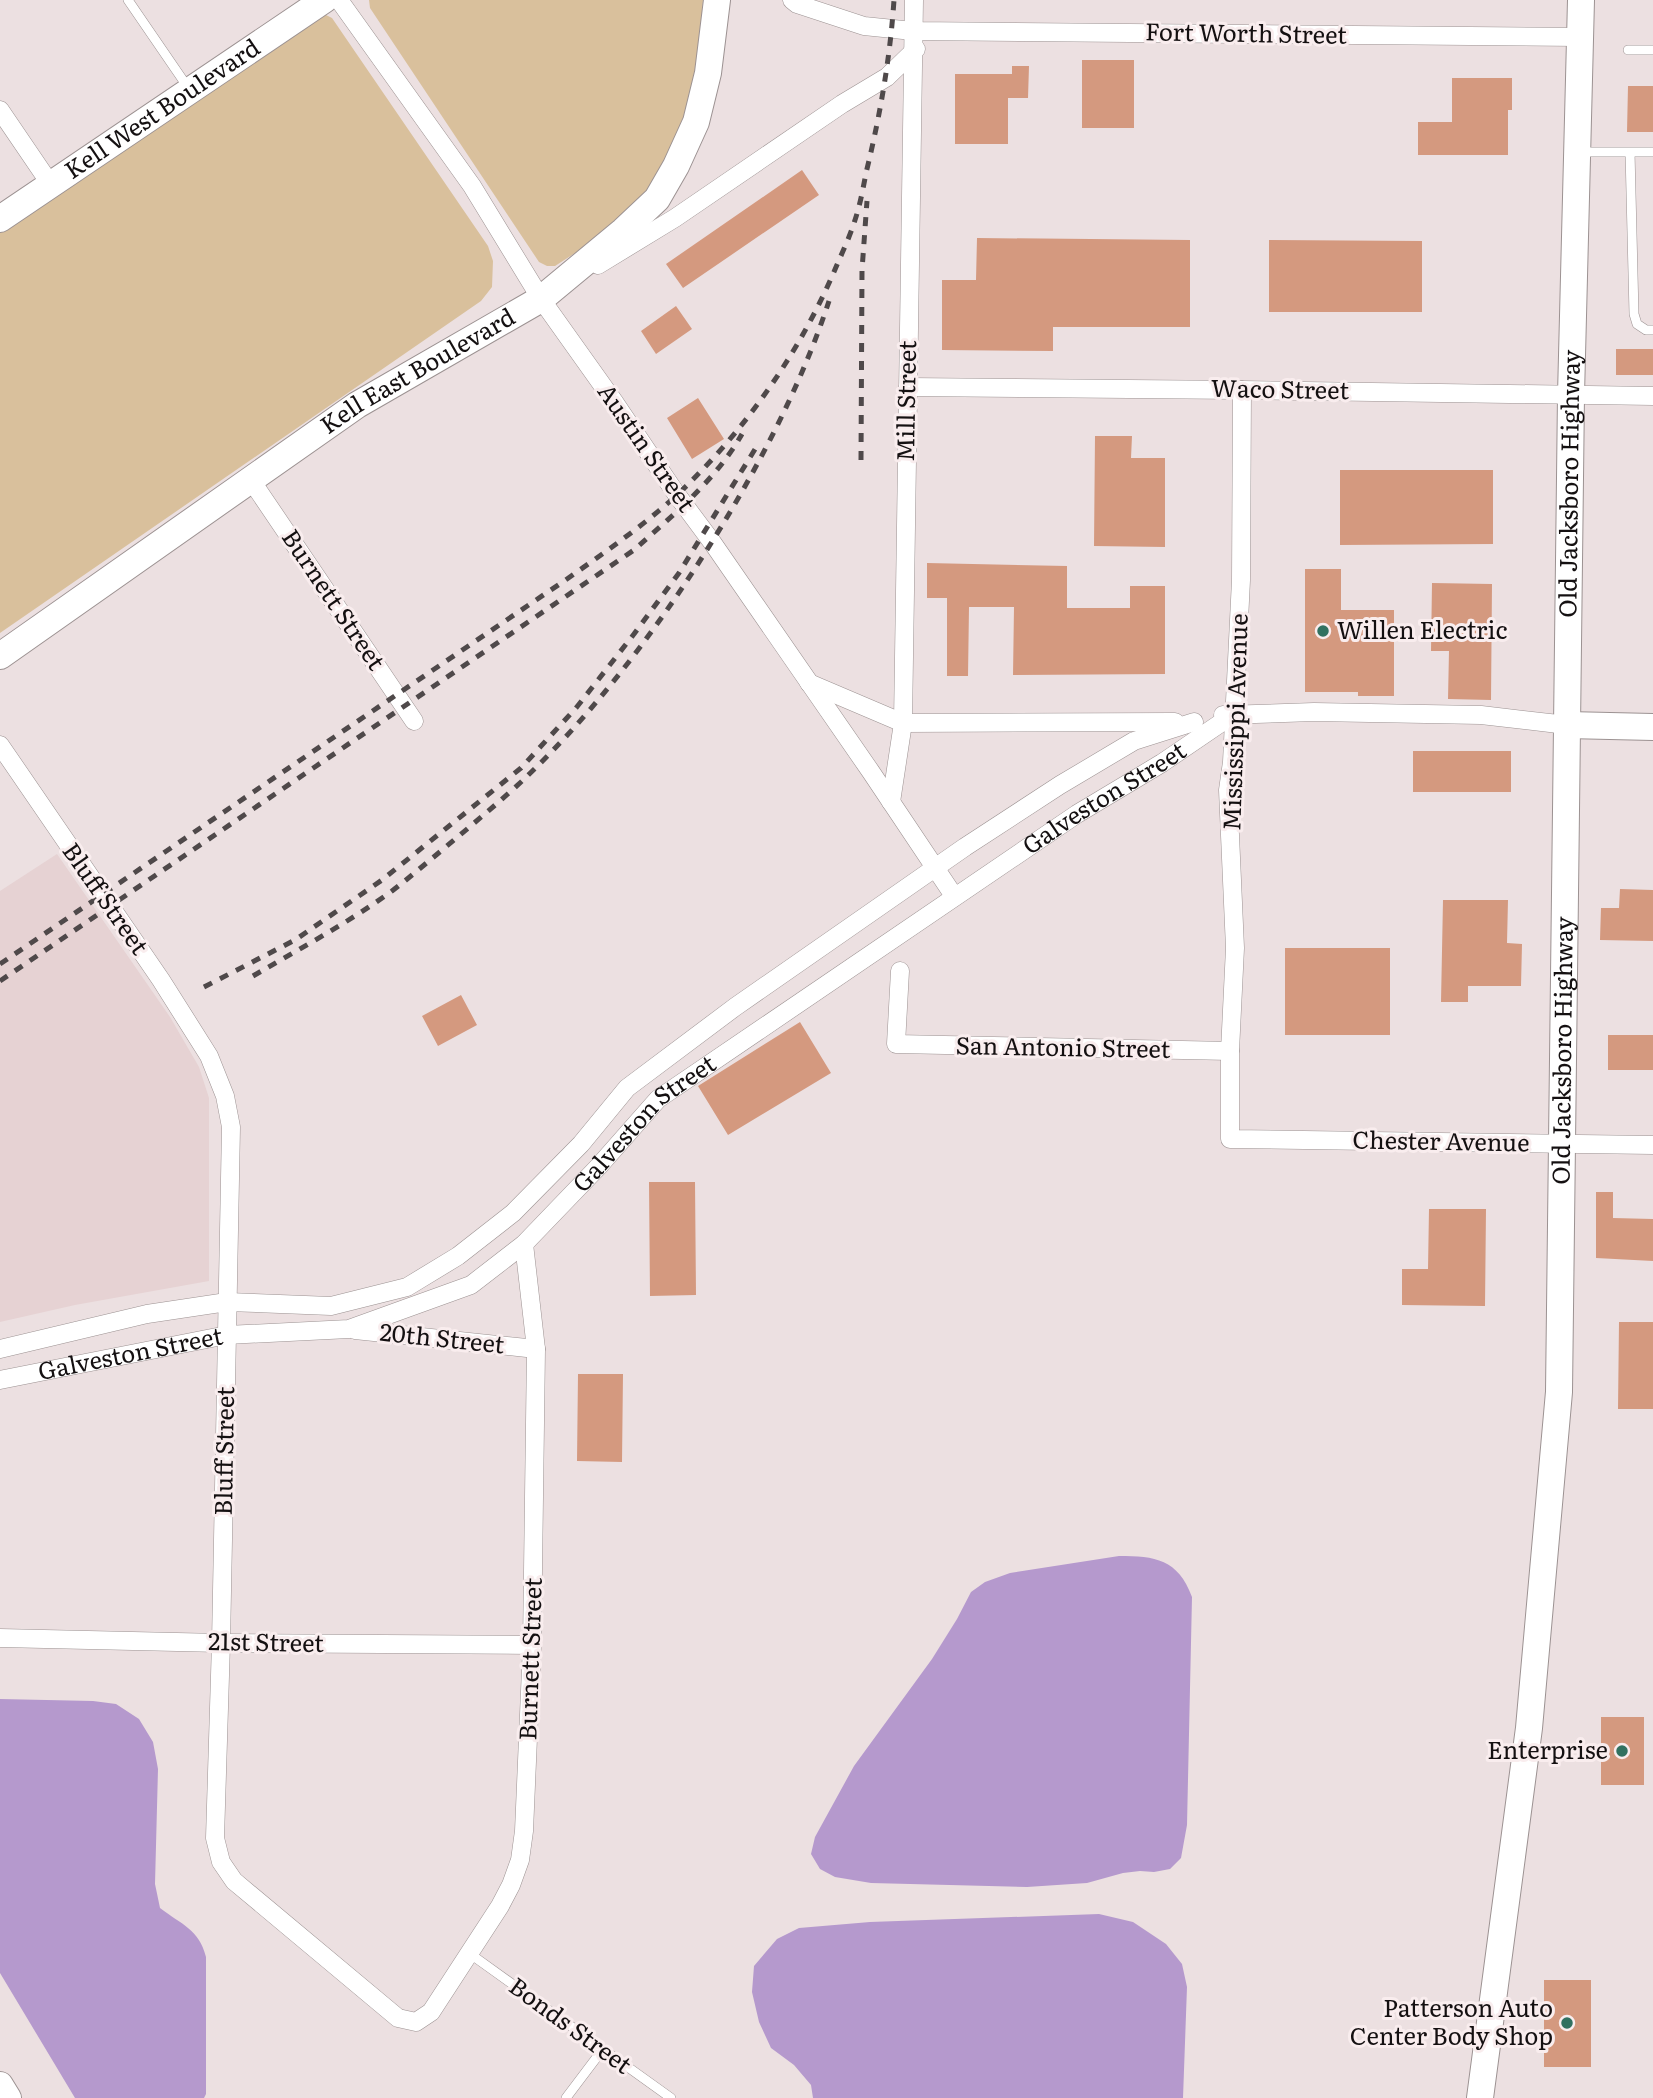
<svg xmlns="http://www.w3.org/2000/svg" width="1653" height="2098" font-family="Literata,serif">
	<rect width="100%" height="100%" fill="#ece0e1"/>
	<path fill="#e6d2d3" d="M57,854L170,1017L199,1067L209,1098V1281L75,1305L0,1322V891Z"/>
	<path fill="#d9c09c" d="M369,0H703L698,68L693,97L655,183L603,235L555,266H547L539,262L370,8Z
		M326,15L332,18L488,246L493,261L492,287L481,301L0,633V230L315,18Z"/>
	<path fill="#b599cd" d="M1119,1556C1155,1556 1178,1559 1192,1597L1187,1825L1181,1858L1170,1869L1154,1872L1140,1871L1123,1873L1087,1883L1027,1887L871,1883L835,1877L820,1869L811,1854L815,1837L854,1766L932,1659L957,1619L971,1592L985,1582L1010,1573Z
		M0,1699L93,1701L116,1704L139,1719L153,1742L158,1769L155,1884L160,1908C182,1925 199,1929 206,1957V2094L204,2098H75L0,1973Z
		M1099,1914L1133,1922L1166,1944L1182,1964L1187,1987L1183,2098H813L811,2085L794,2065L771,2048L759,2022L752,1992L754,1966L777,1939L799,1928L870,1922Z"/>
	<path fill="#d4997f" d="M1082,60H1134V128H1082Z
		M1012,66H1029L1028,98H1008V144H955V74H1012Z
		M1452,78H1512V110H1508V155H1418V122H1452Z
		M1628,86H1653V132H1627Z
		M802,170L819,195L683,288L666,264Z
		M977,238L1190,240V327H1053V351L942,350V280H976Z
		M1269,240L1422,241V312H1269Z
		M676,306L692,329L656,354L641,331Z
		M1616,349H1653V375H1616Z
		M698,398L724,439L692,459L667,418Z
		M1095,436H1132L1131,458H1165V547L1094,546Z
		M1340,470H1493V544L1340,545Z
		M927,563L1067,566V608H1130V586H1165V674L1013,675L1014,607H969L968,676H947V598H927Z
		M1305,569H1341V610H1394V696H1358V692H1305Z
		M1432,583L1492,584L1491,700L1448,699L1449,651H1431Z
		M1413,751H1511V792H1413Z
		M1620,889L1653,890V941L1600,940L1601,908H1619Z
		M1443,900H1508L1507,943L1522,944L1521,986H1468V1002H1441Z
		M1285,948H1390V1035H1285Z
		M461,995L477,1025L438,1046L422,1016Z
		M800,1022L831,1073L728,1135L698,1086Z
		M1608,1035H1653V1070H1608Z
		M649,1182H695L696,1295L650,1296Z
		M1596,1192H1613V1218L1653,1219V1261L1596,1258Z
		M1429,1209H1486L1485,1306L1402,1305V1269H1428Z
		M1619,1322H1653V1409H1618Z
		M578,1374H623L622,1462L577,1461Z
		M1601,1717H1644V1785H1601Z
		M1544,1980H1591V2067H1544Z"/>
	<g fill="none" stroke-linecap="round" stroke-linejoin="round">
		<defs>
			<path id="service" d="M128,0L189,89
				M1628,50H1653
				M1580,152H1653
				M1630,152L1634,314L1637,324L1646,330H1653
				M469,1953L671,2098
				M566,2098L603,2049"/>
			<g id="minor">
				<path d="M339,0L472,186L541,299L615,403L677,495L712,542L871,772L954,896"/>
				<path d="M792,0L797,4L864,26L913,31L1580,37"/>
				<path d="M0,110L51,185"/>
				<path d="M598,265L675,218L842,104L887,77L916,49"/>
				<path d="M908,387L1242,390L1653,396"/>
				<path d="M1242,390L1241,580L1232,762L1228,790L1235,948L1230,1051V1139L1653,1145"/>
				<path d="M251,480L414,721"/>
				<path d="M809,683L903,723L1175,722"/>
				<path d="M1223,715L1314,712L1481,715L1567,725"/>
				<path d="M0,745L161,980L209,1056L225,1096L231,1127L221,1643L215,1838L221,1862L234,1881L398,2018L416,2022L431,2012L500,1906L511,1885L520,1860L524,1831L532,1645L536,1349L524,1244"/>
				<path d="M891,802L903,723L914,0"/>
				<path d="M900,971L896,1044L1230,1051"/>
				<path d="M355,1330L536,1349"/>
				<path d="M0,1349L147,1314L227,1302L331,1306L407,1287L458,1256L513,1213L581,1144L627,1088L735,1007L965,847L1060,785L1134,741L1194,722"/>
				<path id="s1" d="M0,1380L227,1335L349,1329L471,1285L524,1244L599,1166L658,1099L1077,814L1162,763L1234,714"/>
				<path d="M0,1638L221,1643L532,1645"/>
			</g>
			<g id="secondary">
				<path id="s2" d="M0,219L324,0"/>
				<path id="s3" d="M0,656L357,405L541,299L623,231L657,199L676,166L696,122L708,73L717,0"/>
				<path d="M1567,725L1653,727"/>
				<path d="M0,2085L8,2098"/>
				<path id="s4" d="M1480,2098L1529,1728L1559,1392L1571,395L1581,0"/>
			</g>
		</defs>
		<use href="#service" stroke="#9c9292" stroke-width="10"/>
		<use href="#minor" stroke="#9c9292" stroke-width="19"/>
		<use href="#secondary" stroke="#9c9292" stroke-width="28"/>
		<use href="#service" stroke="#fff" stroke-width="9"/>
		<use href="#minor" stroke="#fff" stroke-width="18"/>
		<use href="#secondary" stroke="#fff" stroke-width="26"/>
		<path stroke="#4f494a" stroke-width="5" stroke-dasharray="9 9" stroke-linecap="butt" d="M861,460L862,270L867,201
			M0,964L567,579C605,552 643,526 677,495C747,429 803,348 839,260C845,247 851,233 855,220C860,205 863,189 866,173C880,116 890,59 894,0
			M253,976C299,949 348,923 392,891C409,878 425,864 441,851C468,828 495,806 521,782C605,703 678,601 736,502C773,438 806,371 829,301
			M0,981L634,550C673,515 716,480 742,434
			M204,987L295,940L382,880L521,768L576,708L634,634L679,573L757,446"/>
	</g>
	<g fill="#317160" stroke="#f9edee" stroke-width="2.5">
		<circle cx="1323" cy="631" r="7"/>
		<circle cx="1622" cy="1751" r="7"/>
		<circle cx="1567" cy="2023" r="7"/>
	</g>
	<g text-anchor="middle" stroke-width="6" stroke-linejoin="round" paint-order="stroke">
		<g font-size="24" fill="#141011" stroke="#f9edee">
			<text transform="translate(1246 34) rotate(1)" y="8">Fort Worth Street</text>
			<text dy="8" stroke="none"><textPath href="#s2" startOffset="196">Kell West Boulevard</textPath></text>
			<text dy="8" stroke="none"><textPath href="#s3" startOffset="506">Kell East Boulevard</textPath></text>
			<text transform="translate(1280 390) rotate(1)" y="8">Waco Street</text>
			<text transform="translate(907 401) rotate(-89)" y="8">Mill Street</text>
			<text transform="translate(646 448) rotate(55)" y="8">Austin Street</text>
			<text dy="8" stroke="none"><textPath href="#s4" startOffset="1619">Old Jacksboro Highway</textPath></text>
			<text transform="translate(333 600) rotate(56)" y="8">Burnett Street</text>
			<text transform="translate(1236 722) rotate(-88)" y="8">Mississippi Avenue</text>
			<text dy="8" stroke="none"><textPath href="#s1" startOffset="1286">Galveston Street</textPath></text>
			<text transform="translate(105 899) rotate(55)" y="8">Bluff Street</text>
			<text transform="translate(1063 1048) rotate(1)" y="8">San Antonio Street</text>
			<text dy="8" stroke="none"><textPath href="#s4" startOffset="1052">Old Jacksboro Highway</textPath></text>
			<text dy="8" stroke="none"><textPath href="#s1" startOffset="721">Galveston Street</textPath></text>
			<text transform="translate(1441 1142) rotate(1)" y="8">Chester Avenue</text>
			<text transform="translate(442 1339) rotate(6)" y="8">20th Street</text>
			<text dy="8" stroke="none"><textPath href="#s1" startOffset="133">Galveston Street</textPath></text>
			<text transform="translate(225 1451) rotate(-89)" y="8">Bluff Street</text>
			<text transform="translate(266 1643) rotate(1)" y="8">21st Street</text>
			<text transform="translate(531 1659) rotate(-88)" y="8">Burnett Street</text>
			<text transform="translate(570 2026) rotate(36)" y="8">Bonds Street</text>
		</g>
		<g font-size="24" fill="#141011" stroke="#f9edee" text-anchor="end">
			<text x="1337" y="639" text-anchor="start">Willen Electric</text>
			<text x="1608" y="1759">Enterprise</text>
			<text x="1553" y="2017">Patterson Auto<tspan x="1553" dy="28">Center Body Shop</tspan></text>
		</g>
	</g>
</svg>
